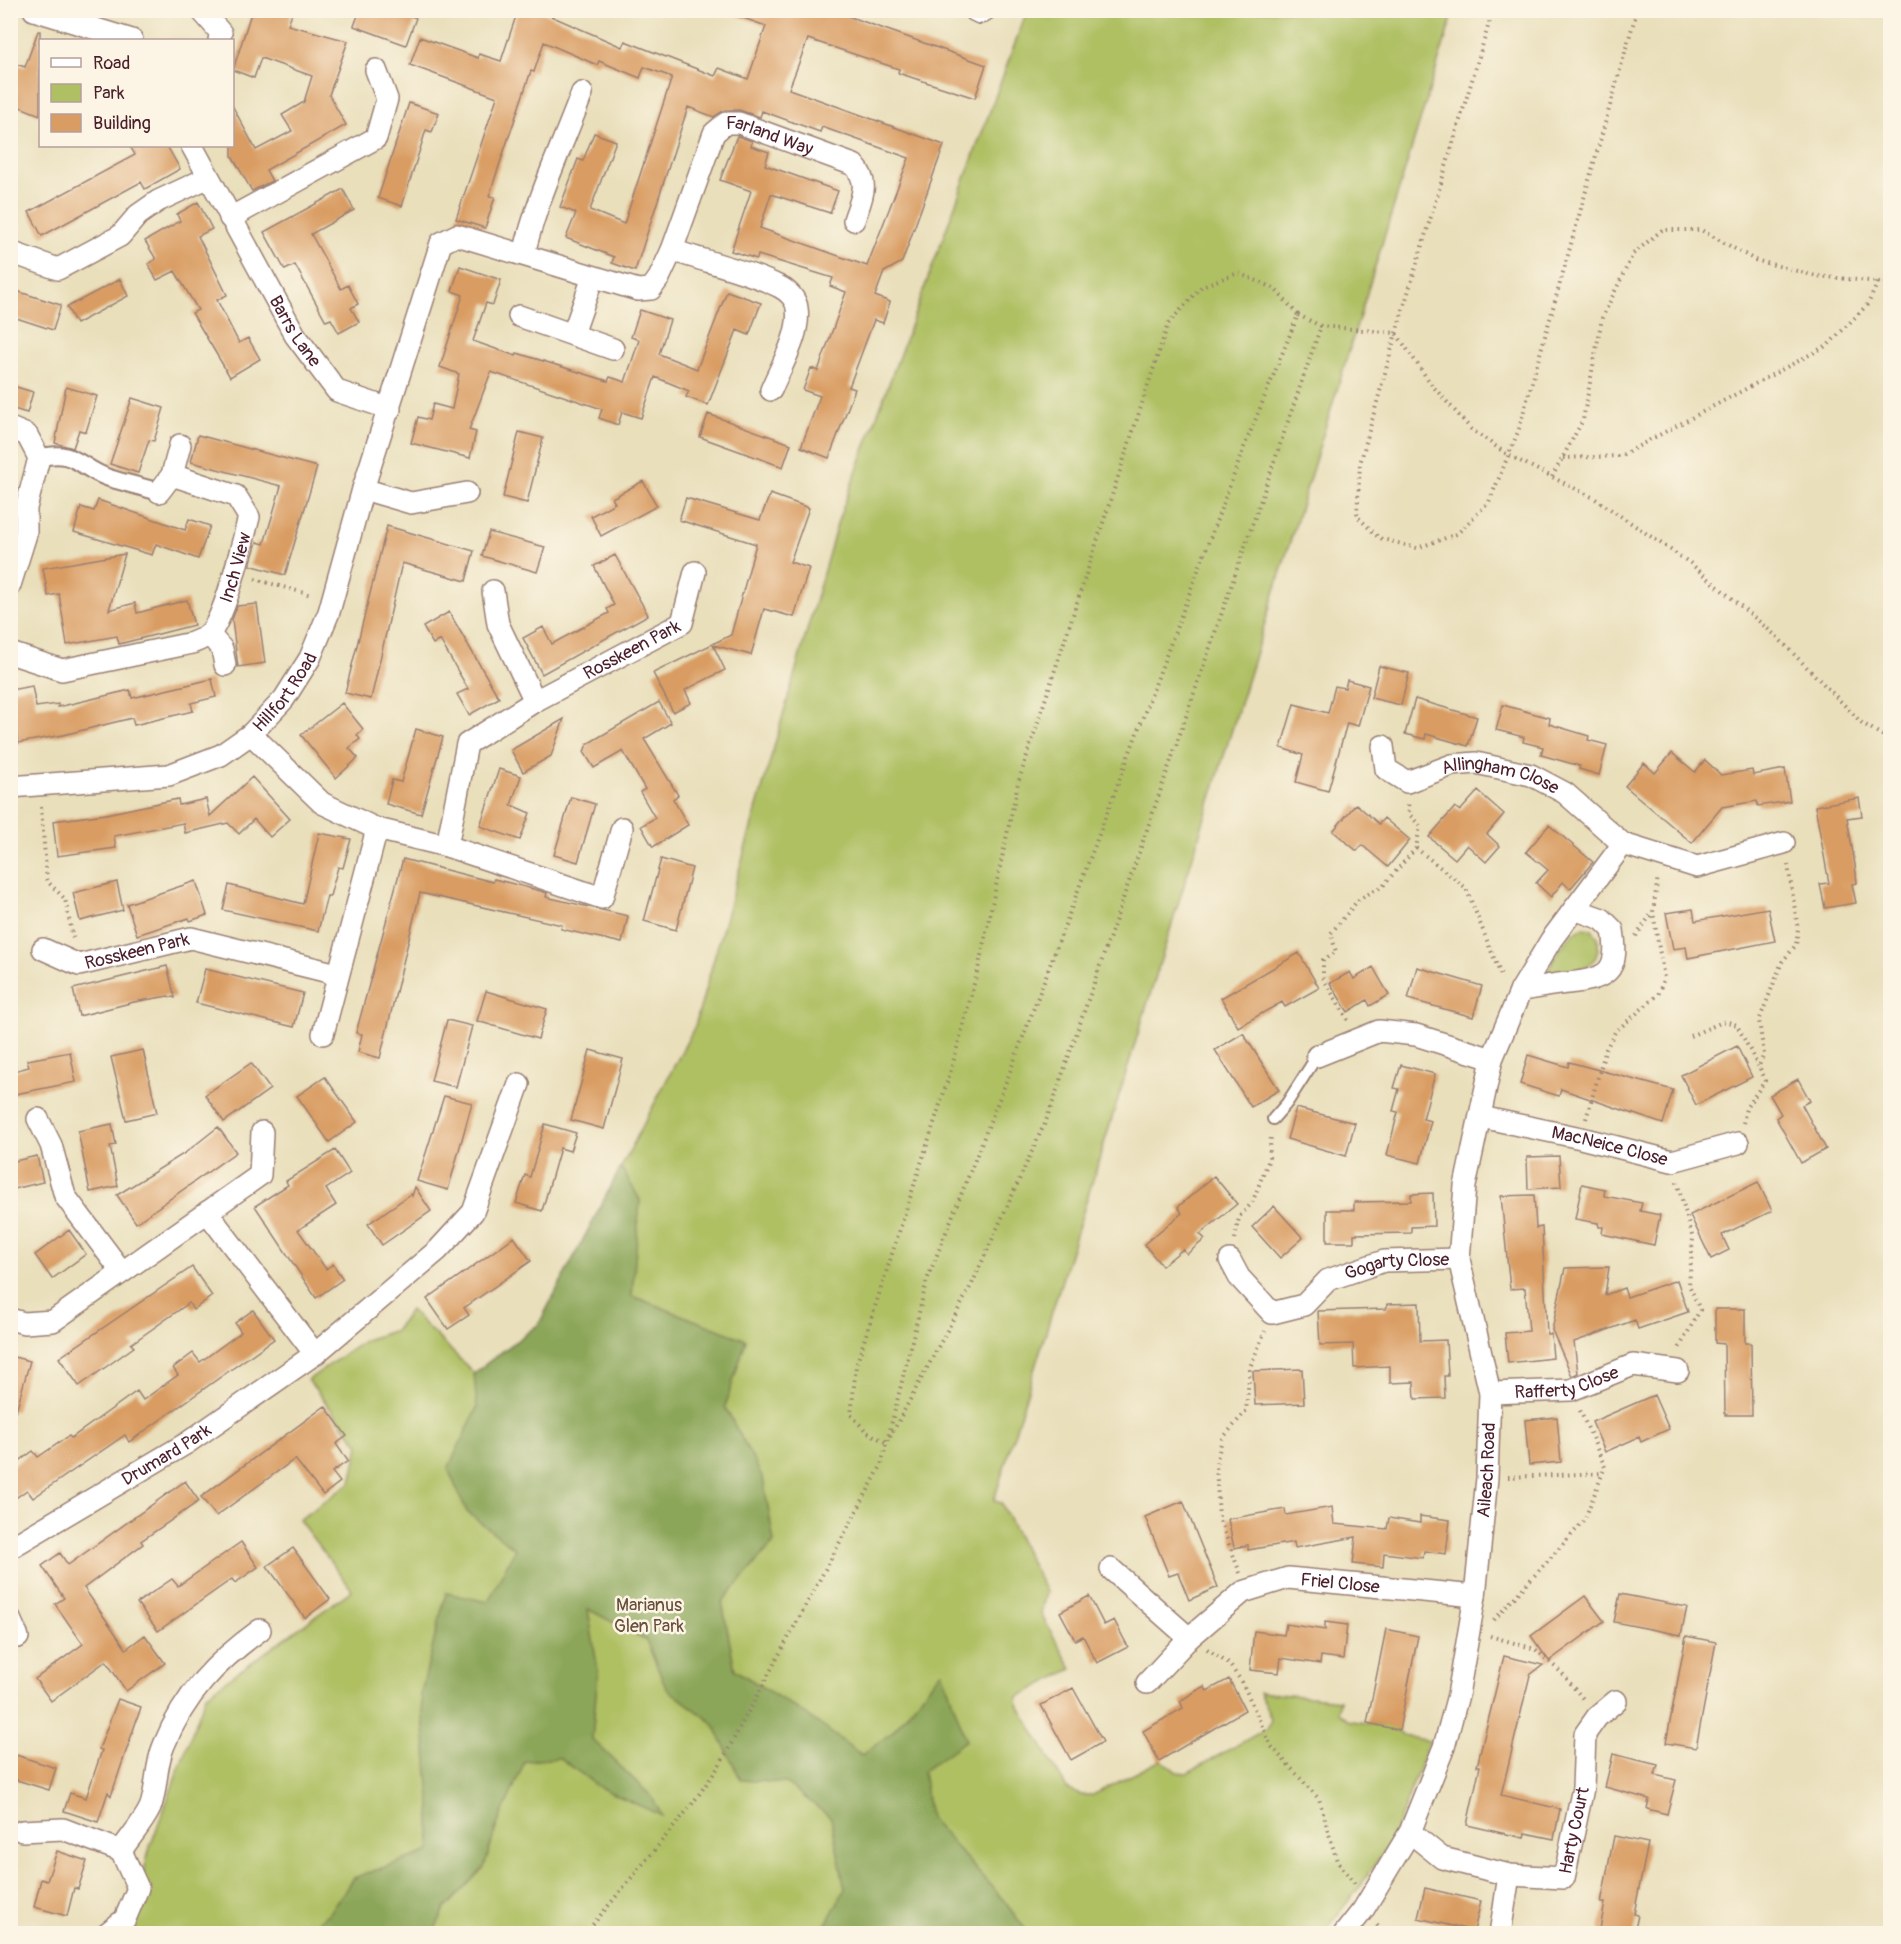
<svg xmlns="http://www.w3.org/2000/svg" width="1901" height="1944" font-family="Pangolin,sans-serif">
	<rect width="100%" height="100%" fill="#fcf5e5"/>
	<filter id="ink" filterUnits="userSpaceOnUse"><feTurbulence type="fractalNoise" baseFrequency=".0167" numOctaves="2"/><feDisplacementMap in="SourceGraphic" scale="12" xChannelSelector="R" yChannelSelector="G"/><feConvolveMatrix kernelMatrix="1 2 1 2 8 2 1 2 1" color-interpolation-filters="sRGB"/></filter>
	<filter id="wash" filterUnits="userSpaceOnUse"><feTurbulence type="fractalNoise" baseFrequency=".008" numOctaves="4" result="noise"/><feDisplacementMap in="SourceGraphic" scale="24" xChannelSelector="R" yChannelSelector="G"/><feGaussianBlur stdDeviation="1.35" result="paint"/><feColorMatrix in="noise" values="0 0 0 0 0 0 0 0 0 0 0 0 0 0 0 0 0 1.4 0 .05"/><feComposite in="paint" operator="in"/></filter>
	<g filter="url(#wash)">
		<rect width="100%" height="100%" fill="#e9dfbb"/>
		<path fill="#afc063" stroke="#7c7047" stroke-width="1.5" d="M1027,11H1454L994,1500L1001,1503L1046,1592L1041,1614L1072,1669L1018,1697L1017,1702L1067,1789L1080,1795H1093L1161,1760L1177,1772L1187,1773L1268,1728L1271,1719L1259,1692L1340,1700L1338,1712L1347,1720L1395,1728L1404,1736L1429,1741L1393,1838L1358,1889L1322,1934H128L150,1847L206,1695L352,1590L299,1520L351,1482L359,1445L308,1380L365,1340L396,1330L410,1310L474,1373L539,1324L695,1026L838,521Z
			M1582,928L1591,929L1598,937C1602,974 1574,969 1545,974C1555,959 1565,935 1582,928Z"/>
		<path fill="#8ba659" stroke="#6a6242" stroke-width="1.5" d="M621,1167L640,1200L632,1296L746,1340L725,1407L763,1478L774,1542L722,1602L735,1670L807,1715L862,1755L892,1732L942,1671L966,1740L923,1771L930,1818L1005,1902L1028,1933H821L845,1889L831,1818L786,1783L741,1780L713,1723L666,1688L646,1640L588,1609L598,1672L592,1739L652,1797L662,1816L599,1787L560,1758L525,1761L496,1828L484,1867L445,1909L433,1933H304L329,1913L354,1878L430,1851V1797L421,1693L446,1593L488,1602L515,1549L467,1512L448,1469L477,1408L474,1373L539,1324Z"/>
		<g id="blocks">
			<path fill="#d99c62" d="M252,10H293L288,25L348,41L329,95L346,125L266,170L272,181L252,191L232,156V105L256,150L292,131L282,115L304,102L312,76L261,58L254,78L233,70Z
				M360,10H397L416,18L406,45L354,26Z
				M518,10H537L622,47L625,41L715,76L719,68L748,79L766,26L729,13L730,10H831L986,65L975,98L898,73L899,69L808,39L789,89L944,145L902,262L884,272L875,296L890,302L883,323L874,320L849,387L855,389L829,458L801,447L820,396L803,390L811,368L818,371L846,292L830,286L833,278L758,255L757,259L731,251L751,191L720,180L737,136L752,141L751,146L769,152L765,165L838,191L830,213L771,194L760,228L867,266L909,158L822,127L820,132L762,111L760,117L739,110H725L714,117L688,107L635,271L612,263L614,257L566,238L576,213L560,207L578,159L583,161L594,133L616,141L590,210L624,224L672,77L644,67L640,78L599,61L597,65L544,42L534,72L531,71L489,196L495,197L485,228L456,219L497,97L410,65L420,37L478,58L479,54L501,61Z
				M38,31H40V115L10,103V62L25,67Z
				M409,103L439,113L432,132L426,130L402,206L378,198Z
				M130,146H167L180,169L145,189L141,182L42,236L29,212L135,155Z
				M343,189L354,210L311,234L341,289L348,285L358,304L351,308L359,322L339,333L331,319L326,321L295,265L285,270L264,232Z
				M198,202L212,229L198,236L227,295L217,300L239,343L248,338L260,359L230,377L192,313L198,310L175,271L157,280L148,264L156,259L145,241L180,221L177,214Z
				M460,266L501,280L493,305L486,303L473,341L516,356L517,353L608,381L610,377L625,382L639,340L631,337L640,310L670,320L659,354L697,369L727,291L761,303L749,335L737,330L708,405L686,397L689,391L655,377L641,418L622,412L618,425L599,418L602,409L491,372L469,430L476,432L470,458L411,443L418,417L429,420L433,404L452,409L459,374L440,367L463,295L452,291Z
				M120,279L128,296L76,324L67,307Z
				M10,289L61,305L53,330L10,316Z
				M10,385L33,392L27,413L10,408Z
				M66,387L97,396L86,432L79,430L73,448L55,443Z
				M132,398L164,408L154,441L149,440L138,473L110,464Z
				M708,414L791,444L783,467L700,437Z
				M519,432L543,438L527,503L503,497Z
				M198,435L317,467L285,575L250,565L257,542L264,544L281,486L191,462Z
				M643,481L657,506L601,536L591,516L615,503L612,498Z
				M770,494L809,508L790,562L809,568L794,617L764,609L751,655L713,645L725,670L685,690L691,703L673,712L653,673L731,635L756,544L679,520L686,498L760,520Z
				M98,500L185,530L189,519L210,526L198,559L156,544L152,555L74,532L81,507L94,511Z
				M387,526L474,551L466,581L402,563L371,699L345,693Z
				M489,532L545,547L537,572L482,556Z
				M125,554L109,610L135,603L137,613L187,600L194,625L119,644L117,636L67,645L59,594L48,596L43,568Z
				M615,555L648,615L542,674L523,638L543,627L552,644L609,613L607,609L614,605L594,566Z
				M257,604L265,663L238,667L232,620L237,606Z
				M449,612L499,698L469,715L457,694L468,689L440,640L433,644L423,627Z
				M1379,666L1409,673L1401,705L1371,698Z
				M212,679L216,697L191,703L193,711L134,725L132,718L63,735L18,743L10,690L32,686L36,707L58,704V707L130,690L132,698Z
				M1347,680L1369,686L1358,726L1347,723L1328,791L1296,782L1303,755L1281,748L1294,704L1328,713L1335,686L1345,688Z
				M1415,699L1477,717L1468,746L1426,734L1425,739L1405,734Z
				M659,702L671,723L644,739L678,795L673,799L688,825L653,847L641,826L655,818L640,792L645,789L623,751L594,768L584,752L587,744Z
				M342,703L363,729L357,735L360,739L349,748L358,758L336,778L301,735Z
				M1503,705L1550,718L1549,724L1589,736L1588,740L1607,745L1599,775L1579,769L1580,766L1541,755L1543,747L1523,742L1524,737L1496,730Z
				M564,719L551,756L523,772L511,750Z
				M416,729L443,737L421,814L386,804L392,780L401,782Z
				M1672,753L1695,772L1705,760L1721,775L1752,770L1753,775L1785,769L1790,801L1758,806L1757,801L1722,807L1692,843L1625,786L1644,763L1655,773Z
				M499,769L521,776L511,805L530,813L520,840L480,826Z
				M252,777L290,819L270,837L254,819L239,834L228,823L185,833L183,823L114,836L116,848L57,856L53,821L106,814L178,799L179,805L206,799L210,816Z
				M1478,791L1504,814L1487,834L1500,846L1486,862L1467,845L1455,859L1429,837L1455,807L1460,811Z
				M571,797L595,804L578,862L554,855Z
				M1859,798L1862,816L1847,818L1855,865L1857,883L1852,884L1856,903L1825,908L1820,884L1829,883L1815,806Z
				M1356,804L1379,824L1384,818L1410,840L1388,867L1362,845L1357,851L1333,831Z
				M1549,825L1593,862L1570,889L1563,882L1551,897L1536,883L1548,870L1526,852Z
				M319,833L351,839L343,868L338,867L330,896H327L318,931L223,910L229,885L303,904Z
				M403,859L493,882L494,879L537,890L547,893L546,897L628,916L622,943L561,929L562,925L420,893L380,1058L358,1052L362,1034L356,1033Z
				M661,859L692,868L676,930L644,921Z
				M196,881L207,915L190,921L189,918L137,935L127,904Z
				M117,882L123,910L80,921L73,893Z
				M1768,908L1775,941L1688,958L1686,947L1673,949L1666,913L1693,909L1695,921Z
				M1299,953L1319,988L1285,1007L1282,1002L1238,1027L1221,998Z
				M167,966L175,998L168,996L134,1002L79,1016L73,989Z
				M1373,967L1389,995L1370,1006L1367,1000L1348,1012L1330,983L1350,972L1354,979Z
				M1417,967L1482,986L1473,1017L1408,999Z
				M205,969L303,993L294,1027L196,1003Z
				M486,991L547,1009L538,1039L477,1021Z
				M447,1020L472,1026L456,1087L431,1081Z
				M1243,1033L1279,1090L1251,1107L1215,1050Z
				M1737,1046L1752,1077L1696,1105L1681,1075Z
				M143,1050L157,1113L126,1120L111,1057Z
				M590,1050L623,1059L604,1129L571,1120Z
				M70,1052L76,1082L10,1095V1072L29,1067L27,1060Z
				M1528,1055L1568,1067L1569,1062L1673,1090L1663,1124L1561,1089L1559,1096L1520,1084Z
				M251,1063L270,1089L224,1122L205,1095Z
				M1401,1065L1435,1074L1423,1119L1431,1121L1420,1163L1387,1155L1398,1112L1393,1111L1399,1089L1394,1088Z
				M325,1077L357,1122L329,1142L297,1096Z
				M1798,1079L1810,1101L1802,1105L1826,1149L1801,1163L1776,1118L1781,1114L1770,1095Z
				M444,1096L472,1103L448,1190L417,1181Z
				M1296,1108L1355,1123L1346,1156L1287,1139Z
				M112,1124L116,1145L110,1146L118,1186L90,1192L78,1131Z
				M545,1124L576,1133L570,1151L560,1148L542,1211L516,1203L525,1175L530,1177Z
				M218,1127L236,1152L136,1223L117,1195L185,1153Z
				M335,1150L350,1173L326,1189L336,1205L298,1230L326,1269L333,1264L343,1279L316,1298L255,1206L288,1185L286,1181Z
				M37,1156L43,1182L10,1190V1162Z
				M1559,1156L1561,1187L1528,1189L1527,1157Z
				M1214,1176L1237,1204L1200,1234L1205,1239L1187,1254L1183,1249L1162,1266L1144,1244L1182,1213L1178,1207Z
				M1758,1182L1772,1211L1722,1235L1729,1250L1711,1259L1690,1215Z
				M1582,1184L1605,1189L1604,1196L1642,1203L1640,1211L1660,1215L1654,1245L1602,1234L1603,1227H1599L1598,1223L1575,1219Z
				M415,1187L431,1211L382,1245L368,1224L411,1194L412,1196Z
				M1433,1193L1434,1226L1411,1227V1233L1354,1234V1242H1327V1210H1354V1202L1411,1201V1194Z
				M1534,1195L1536,1228L1542,1227L1547,1334H1551L1553,1358L1508,1363L1505,1333L1529,1331L1525,1288L1510,1289L1501,1196Z
				M1274,1206L1303,1238L1280,1258L1252,1227Z
				M69,1230L86,1254L52,1279L35,1255Z
				M514,1237L531,1261L464,1308L469,1315L448,1329L427,1299Z
				M192,1267L212,1296L193,1310L189,1303L131,1344L134,1347L79,1386L59,1358Z
				M1609,1267L1605,1295L1624,1288L1627,1297L1677,1280L1688,1312L1638,1329L1635,1320L1574,1342L1578,1373L1572,1376L1552,1330L1565,1268Z
				M1419,1303L1420,1341L1446,1340L1448,1376H1444L1445,1398L1415,1399L1414,1382L1390,1383V1366L1354,1368L1353,1344L1320,1345L1318,1311L1386,1309L1388,1304Z
				M1715,1309H1745V1343H1751L1752,1415H1725L1724,1344L1715,1343Z
				M253,1310L274,1339L129,1442L125,1435L33,1498L27,1490L10,1502V1468L33,1451L38,1457L69,1436L71,1438L137,1391L143,1400L178,1375L173,1368L193,1353L200,1362L241,1332L235,1323Z
				M10,1356L30,1361L16,1411L10,1410Z
				M1302,1369L1304,1403L1255,1405L1253,1371Z
				M1654,1395L1669,1429L1641,1442L1639,1437L1605,1452L1592,1422Z
				M325,1406L347,1436L336,1444L348,1461L332,1472L340,1482L323,1495L295,1459L216,1516L201,1497Z
				M1557,1417L1561,1462L1529,1465L1525,1420Z
				M185,1481L199,1501L141,1541L143,1544L84,1588L126,1649L145,1635L165,1663L126,1691L106,1661L51,1701L35,1679L83,1644L55,1604L64,1598L42,1566L60,1553L68,1565Z
				M1183,1501L1218,1587L1189,1600L1178,1573L1169,1576L1145,1517Z
				M1332,1507L1334,1524L1387,1529L1389,1518L1420,1523V1516L1450,1520L1446,1554L1424,1551L1423,1558L1384,1553L1383,1567L1353,1564L1356,1537L1295,1548L1294,1542L1248,1550V1545L1234,1548L1228,1519L1285,1509L1286,1515Z
				M241,1542L258,1567L235,1583L232,1579L158,1631L137,1603L172,1579L178,1586Z
				M293,1548L330,1599L305,1618L267,1566Z
				M1620,1594L1687,1607L1681,1635L1614,1622Z
				M1089,1596L1104,1625L1114,1620L1128,1647L1097,1663L1083,1636L1075,1640L1060,1612Z
				M1585,1596L1604,1621L1549,1661L1531,1636Z
				M1325,1622L1347,1625L1343,1659L1321,1656L1320,1664L1281,1658L1279,1673L1250,1670L1254,1631L1284,1635L1286,1624L1325,1630Z
				M1386,1629L1418,1636L1399,1730L1367,1723Z
				M1686,1636L1716,1642L1696,1748L1666,1743Z
				M1504,1656L1543,1665L1530,1675L1501,1795L1560,1809L1554,1839L1525,1833L1524,1838L1467,1825L1480,1766H1477Z
				M1229,1679L1245,1710L1159,1761L1143,1731L1183,1708L1180,1701L1204,1686L1207,1691Z
				M1073,1688L1103,1742L1071,1760L1041,1705Z
				M118,1699L141,1707L111,1796L108,1792L98,1822L64,1811L70,1793L86,1798L102,1750L99,1749Z
				M10,1753L56,1768L49,1790L10,1778Z
				M1613,1754L1658,1765L1655,1775L1676,1780L1667,1814L1647,1809L1649,1799L1605,1787Z
				M1614,1836L1648,1843L1634,1914L1638,1915L1634,1934H1599L1605,1903H1601Z
				M57,1851L87,1861L78,1889L74,1888L67,1916L34,1907L41,1879L47,1881Z
				M1425,1888L1481,1901L1474,1931L1418,1918Z"/>
		</g>
	</g>
	<g filter="url(#ink)">
		<use href="#blocks" fill-opacity="0" stroke="#9a7f73" stroke-width="1.5"/>
		<g fill="none" stroke-linecap="round" stroke-linejoin="round">
			<defs>
				<path id="service" d="M1273,1119L1287,1103L1317,1056"/>
				<path id="pedestrian" d="M39,458C75,448 79,468 109,478C125,483 143,487 159,492"/>
				<g id="minor">
					<path d="M34,10L132,40"/>
					<path d="M201,10L221,33L219,40"/>
					<path d="M974,10L980,13L985,10"/>
					<path id="s1" d="M192,146L295,335L337,391L390,409"/>
					<path d="M230,218L376,138L387,99L376,70"/>
					<path d="M672,250C706,262 749,271 780,287C788,291 796,299 797,308C801,334 781,366 771,390"/>
					<path d="M10,252L58,269L120,236L138,215L158,201L207,178"/>
					<path d="M524,254C537,198 562,147 582,93"/>
					<path d="M519,316L613,349"/>
					<path d="M573,334L593,277"/>
					<path d="M10,428L27,435L39,458L26,508V534L10,585"/>
					<path d="M363,489L411,503L467,493"/>
					<path d="M159,492L172,475L180,445"/>
					<path d="M493,591L498,624L535,701"/>
					<path d="M209,634L222,649L225,665"/>
					<path id="s2" d="M10,653L62,670L192,643C197,641 205,638 209,634C226,616 242,544 249,517L236,496L172,475"/>
					<path d="M251,734L322,803L377,829L447,846L602,898L622,828"/>
					<path id="s3" d="M1383,746L1386,769L1407,782L1452,765L1476,763L1531,775L1565,793L1623,844L1697,867L1784,843"/>
					<path id="s4" d="M10,787L169,775L221,755L251,734L284,699L310,658L329,612L363,489L441,243L457,235L638,290L651,289L659,278L672,250L714,133L726,123H739L854,165C871,183 861,199 854,220"/>
					<path id="s5" d="M447,846L467,744L535,701L682,623L695,572"/>
					<path id="s6" d="M43,949L79,965L191,938L337,974"/>
					<path d="M1521,990C1537,988 1553,984 1568,983C1607,979 1620,972 1613,930L1602,919L1574,909"/>
					<path d="M323,1034L377,829"/>
					<path d="M1317,1056L1379,1031L1416,1035L1492,1059"/>
					<path id="s7" d="M1481,1117L1581,1138L1672,1161L1738,1143"/>
					<path d="M38,1119L51,1145L65,1196L122,1272"/>
					<path d="M207,1212L315,1354"/>
					<path id="s8" d="M1230,1260L1239,1277L1272,1313L1304,1305L1328,1280L1384,1261L1459,1259"/>
					<path d="M10,1319L24,1323L53,1321L260,1175L262,1132"/>
					<path id="s9" d="M1490,1393L1571,1390L1633,1365L1678,1371"/>
					<path id="s10" d="M10,1548L187,1443L315,1354L438,1250L473,1212L519,1084"/>
					<path d="M1111,1569L1189,1638"/>
					<path d="M10,1619L18,1637"/>
					<path id="s11" d="M1147,1683L1189,1638L1243,1592L1288,1578L1475,1596"/>
					<path d="M22,1831L63,1829L121,1851L138,1888L125,1919L106,1934"/>
					<path id="s12" d="M1410,1832L1442,1858L1509,1875L1564,1878L1583,1788L1585,1734L1597,1717L1616,1701"/>
					<path d="M121,1851C130,1837 143,1823 150,1808C157,1792 155,1765 164,1745C185,1694 216,1662 260,1630"/>
					<path id="s13" d="M1344,1934L1363,1910L1410,1832L1444,1747L1458,1695L1475,1596L1487,1478L1490,1393L1459,1259L1465,1186L1492,1059L1521,990L1551,940L1623,844"/>
					<path d="M1500,1934L1509,1875"/>
				</g>
			</defs>
			<use href="#service" stroke="#9a7f73" stroke-width="14"/>
			<use href="#pedestrian" stroke="#9a7f73" stroke-width="20"/>
			<use href="#minor" stroke="#9a7f73" stroke-width="24"/>
			<path stroke="#9a7f73" stroke-width="4" stroke-dasharray="1.5 4.5" stroke-linecap="butt" d="M1493,10L1396,333L1360,464L1357,516L1379,538L1417,548L1457,534L1489,502L1518,432L1637,10
				M1298,315L1321,326L1396,333L1431,384L1471,429L1508,455L1594,498L1690,563L1775,635L1862,723L1890,740
				M1563,458L1620,456L1828,345L1868,304L1878,282
				M1552,477L1583,420L1602,318L1633,254L1662,230H1701L1755,260L1816,276L1890,283
				M255,579L311,595
				M41,807L47,881L65,899L73,938
				M1416,848L1466,888L1502,978
				M1636,936L1652,913
				M1348,1020L1323,978V960L1336,952L1331,933L1359,899L1383,886L1416,848L1420,826L1409,814L1408,801
				M1690,1036L1725,1021L1737,1025L1758,1066
				M1586,1119L1606,1049L1615,1032L1658,995L1664,978L1653,912L1658,876
				M1743,1123L1746,1108L1765,1081L1759,1066L1764,1054L1759,1021L1782,962L1796,945L1798,929L1788,865
				M1677,1182L1693,1239L1689,1285L1700,1310L1678,1350
				M1235,1239L1239,1217L1252,1203L1269,1159L1271,1135
				M890,1437L972,1284L1048,1116L1321,326
				M1508,1477L1603,1473
				M1240,1573L1219,1518L1216,1464L1222,1439L1246,1411L1250,1367L1265,1331
				M1494,1620L1584,1521L1605,1467L1579,1408
				M1490,1636L1535,1649L1562,1673L1584,1700
				M1207,1649L1229,1664L1242,1682L1271,1746L1319,1799L1337,1861L1355,1884
				M1377,1925L1384,1934
				M585,1934L690,1807L719,1766L881,1466L927,1280L1008,1077L1245,445L1298,315L1274,288L1238,273L1202,286L1168,324L1018,783L979,965L952,1067L856,1366L851,1415L867,1432L887,1443"/>
			<use href="#service" stroke="#fff" stroke-width="10"/>
			<use href="#pedestrian" stroke="#fff" stroke-width="16"/>
			<use href="#minor" stroke="#fff" stroke-width="21"/>
		</g>
	</g>
	<g text-anchor="middle" stroke-width="5" stroke-linejoin="round" paint-order="stroke">
		<g font-size="18" fill="#4a1f2b" stroke="#fcf5e5">
			<text dy="6" stroke="none"><textPath href="#s4" startOffset="1234">Farland Way</textPath></text>
			<text dy="6" stroke="none"><textPath href="#s1" startOffset="212">Barrs Lane</textPath></text>
			<text dy="6" stroke="none"><textPath href="#s2" startOffset="279">Inch View</textPath></text>
			<text dy="6" stroke="none"><textPath href="#s5" startOffset="294">Rosskeen Park</textPath></text>
			<text dy="6" stroke="none"><textPath href="#s4" startOffset="306">Hillfort Road</textPath></text>
			<text dy="6" stroke="none"><textPath href="#s3" startOffset="146">Allingham Close</textPath></text>
			<text dy="6" stroke="none"><textPath href="#s6" startOffset="99">Rosskeen Park</textPath></text>
			<text dy="6" stroke="none"><textPath href="#s7" startOffset="132">MacNeice Close</textPath></text>
			<text dy="6" stroke="none"><textPath href="#s8" startOffset="207">Gogarty Close</textPath></text>
			<text dy="6" stroke="none"><textPath href="#s9" startOffset="78">Rafferty Close</textPath></text>
			<text dy="6" stroke="none"><textPath href="#s10" startOffset="182">Drumard Park</textPath></text>
			<text dy="6" stroke="none"><textPath href="#s13" startOffset="494">Aileach Road</textPath></text>
			<text dy="6" stroke="none"><textPath href="#s11" startOffset="232">Friel Close</textPath></text>
			<text dy="6" stroke="none"><textPath href="#s12" startOffset="214">Harty Court</textPath></text>
		</g>
		<g font-size="18" fill="#684f3c" stroke="#fcf5e5">
			<text x="649" y="1611">Marianus<tspan x="649" dy="21">Glen Park</tspan></text>
		</g>
	</g>
	<rect width="1901" height="1944" fill="none" stroke="#fcf5e5" stroke-width="36"/>
	<rect x="39" y="39" width="195" height="108" fill="#fcf5e5" stroke="#b59f9b" stroke-width="1.5"/>
	<rect x="51" y="58" width="30" height="9" fill="#ffffff" stroke="#b59f9b" stroke-width="1.5"/>
	<text x="93" y="69" font-size="18" fill="#4a1f2b">Road</text>
	<rect x="51" y="84" width="30" height="18" fill="#afc063" stroke="#b59f9b" stroke-width="1.5"/>
	<text x="93" y="99" font-size="18" fill="#4a1f2b">Park</text>
	<rect x="51" y="114" width="30" height="18" fill="#d99c62" stroke="#b59f9b" stroke-width="1.5"/>
	<text x="93" y="129" font-size="18" fill="#4a1f2b">Building</text>
</svg>
